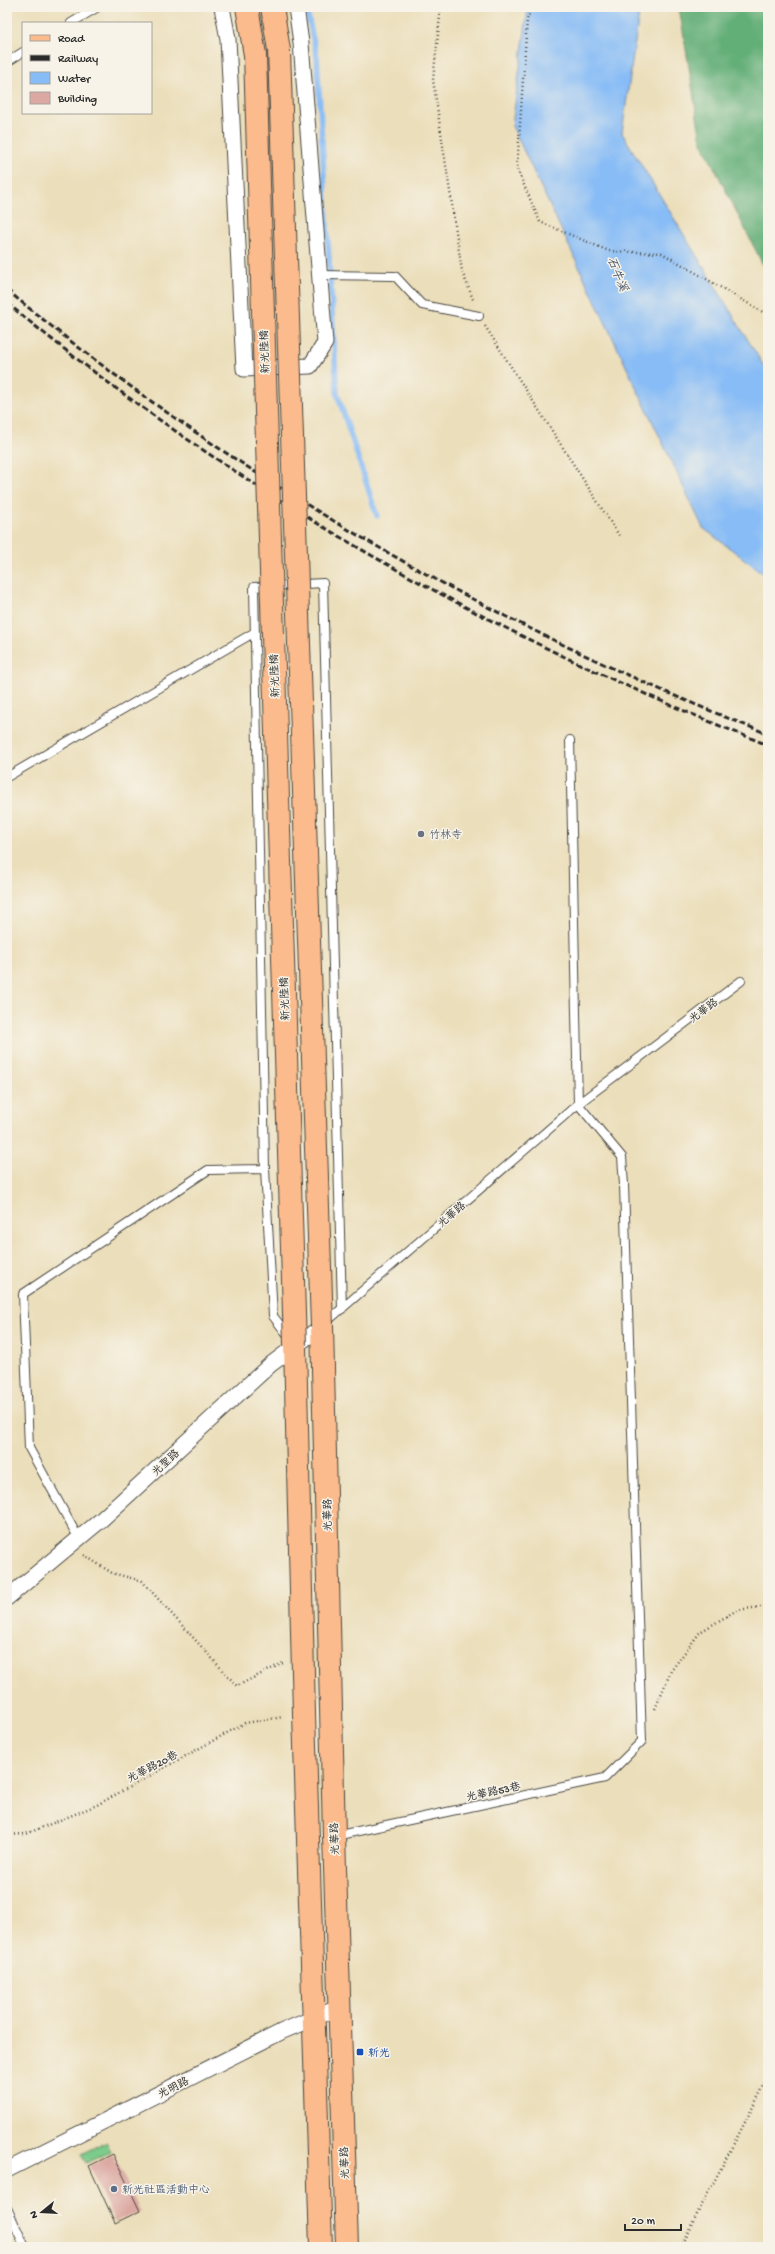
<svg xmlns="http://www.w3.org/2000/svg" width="775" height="2254" font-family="'Gochi Hand','LXGW WenKai TC',sans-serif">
	<rect width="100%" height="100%" fill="#f7f3e8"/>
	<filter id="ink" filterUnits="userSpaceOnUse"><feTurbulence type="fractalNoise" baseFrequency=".025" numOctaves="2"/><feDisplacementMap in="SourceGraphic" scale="8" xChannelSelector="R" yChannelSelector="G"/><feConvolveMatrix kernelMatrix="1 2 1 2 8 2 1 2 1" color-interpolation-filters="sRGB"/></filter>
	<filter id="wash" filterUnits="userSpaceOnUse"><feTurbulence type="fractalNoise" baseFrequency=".012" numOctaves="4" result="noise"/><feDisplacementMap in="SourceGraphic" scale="16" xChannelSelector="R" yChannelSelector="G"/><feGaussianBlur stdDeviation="0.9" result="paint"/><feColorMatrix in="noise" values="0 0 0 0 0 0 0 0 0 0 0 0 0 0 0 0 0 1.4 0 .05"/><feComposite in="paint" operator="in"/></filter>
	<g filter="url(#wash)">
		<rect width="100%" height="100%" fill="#ebdeba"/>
		<path fill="#7bcb8c" stroke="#537b5c" d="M107,2142L111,2151L86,2163L81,2155Z"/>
		<path fill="#64af78" stroke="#486d52" d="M679,7H768V275L701,141Z"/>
		<path fill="#87bcf6" stroke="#597490" d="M528,7H640L622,133L768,373V577L703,528L512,126Z"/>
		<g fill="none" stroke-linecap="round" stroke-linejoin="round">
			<path stroke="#87bcf6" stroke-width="5.5" d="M306,7L317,57L337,393L377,516"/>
		</g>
		<g id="blocks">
			<path fill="#dca9a2" d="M113,2154L140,2211L115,2223L89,2166Z"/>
		</g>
	</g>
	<g filter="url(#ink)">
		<use href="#blocks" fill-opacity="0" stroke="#484640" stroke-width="1"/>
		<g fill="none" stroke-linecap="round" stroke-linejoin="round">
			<defs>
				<path id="service" d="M71,23L98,7
					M7,62L23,52
					M320,275L395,276L422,305L479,316
					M7,777L255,632
					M265,1169L254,587L323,583L342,1309
					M324,1324L578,1104L741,981
					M79,1539L29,1448L23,1294L208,1170L265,1169L273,1316L290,1338
					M335,1836L605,1778L642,1741L624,1185L622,1157L578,1104L570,740
					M7,2208L25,2247"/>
				<path id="minor" d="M222,7L228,39L244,369L310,366L325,343L301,43L296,7
					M7,1598L101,1520L270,1365L322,1326
					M7,2170L283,2031L340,2007"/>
				<path id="primary" d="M322,1326L334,1836L347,2247
					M295,1345L304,1714L321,2247"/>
			</defs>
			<use href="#service" stroke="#484640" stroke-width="10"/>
			<use href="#minor" stroke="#484640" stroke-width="17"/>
			<use href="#primary" stroke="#484640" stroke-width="24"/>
			<path stroke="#484640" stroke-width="2.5" stroke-dasharray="1 3" stroke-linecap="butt" d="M441,7L433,80L462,271L474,302
				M532,7L527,20L517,169L540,222L609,251L662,253L768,315
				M485,326L620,537
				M84,1555L112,1573L142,1581L237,1686L283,1663
				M655,1709L671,1671L700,1632L737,1610L768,1606
				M7,1835L26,1834L97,1805L245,1723L283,1717
				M680,2247L768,2078"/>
			<use href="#service" stroke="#fff" stroke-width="8"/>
			<use href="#minor" stroke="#fff" stroke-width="15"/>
			<use href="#primary" stroke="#fbbb8c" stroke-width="22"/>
			<path stroke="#2b2b2b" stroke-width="3" stroke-dasharray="6 3" stroke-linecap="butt" d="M7,290C229,475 498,629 768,734
				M7,303C234,491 494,638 768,745"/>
			<defs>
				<path id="primary-bridge" d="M247,7L255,55L295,1345
					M272,7L279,50L322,1326"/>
			</defs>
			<use href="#primary-bridge" stroke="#484640" stroke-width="24" stroke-linecap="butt"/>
			<use href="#primary-bridge" stroke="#fbbb8c" stroke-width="22"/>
		</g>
	</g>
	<circle fill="#6b7280" stroke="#f7f3e8" stroke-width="1.5" cx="421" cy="834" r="4"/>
	<rect fill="#1a4fb4" stroke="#f7f3e8" stroke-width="1.5" x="356" y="2048" width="8" height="8" rx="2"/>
	<circle fill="#5c6f8a" stroke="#f7f3e8" stroke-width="1.5" cx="114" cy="2189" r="4"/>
	<g text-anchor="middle" stroke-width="3" stroke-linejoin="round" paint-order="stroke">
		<g font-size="11" fill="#2b2b2b" stroke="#f7f3e8">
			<text transform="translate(264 352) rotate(-92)" y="4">新光陸橋</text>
			<text transform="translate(274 676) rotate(-92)" y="4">新光陸橋</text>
			<text transform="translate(284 999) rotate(-92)" y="4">新光陸橋</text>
			<text transform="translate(703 1010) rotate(-37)" y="4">光華路</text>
			<text transform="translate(451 1214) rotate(-41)" y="4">光華路</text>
			<text transform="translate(165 1462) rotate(-43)" y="4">光聖路</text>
			<text transform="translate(327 1515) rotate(-91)" y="4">光華路</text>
			<text transform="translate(152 1766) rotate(-28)" y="4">光華路20巷</text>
			<text transform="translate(493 1791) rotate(-12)" y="4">光華路53巷</text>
			<text transform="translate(334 1839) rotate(-92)" y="4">光華路</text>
			<text transform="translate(173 2087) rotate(-27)" y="4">光明路</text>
			<text transform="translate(344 2163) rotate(-92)" y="4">光華路</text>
		</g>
		<g font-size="11" fill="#5b616d" stroke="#f7f3e8" text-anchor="start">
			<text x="429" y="838">竹林寺</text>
		</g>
		<g font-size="11" fill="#164399" stroke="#f7f3e8" text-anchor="start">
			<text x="368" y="2056">新光</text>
		</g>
		<g font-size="11" fill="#4e5e75" stroke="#f7f3e8" text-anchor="start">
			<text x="122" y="2193">新光社區活動中心</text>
		</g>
		<g font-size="12" font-style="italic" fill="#475668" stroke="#f7f3e8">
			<text transform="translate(618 274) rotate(68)" y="4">石牛溪</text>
		</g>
	</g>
	<rect width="775" height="2254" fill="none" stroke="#f7f3e8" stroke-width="24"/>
	<rect x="22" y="22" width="130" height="92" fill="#f7f3e8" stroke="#a5a39c"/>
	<rect x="30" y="35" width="20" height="6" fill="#fbbb8c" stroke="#a5a39c"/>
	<text x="58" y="42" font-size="12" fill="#2b2b2b">Road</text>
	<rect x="30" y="55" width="20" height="6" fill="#2b2b2b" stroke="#a5a39c"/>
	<text x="58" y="62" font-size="12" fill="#2b2b2b">Railway</text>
	<rect x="30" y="72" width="20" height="12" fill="#87bcf6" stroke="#a5a39c"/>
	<text x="58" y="82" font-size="12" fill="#2b2b2b">Water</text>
	<rect x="30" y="92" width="20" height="12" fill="#dca9a2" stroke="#a5a39c"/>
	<text x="58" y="102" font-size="12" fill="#2b2b2b">Building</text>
	<g transform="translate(42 2212) rotate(252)" stroke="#f7f3e8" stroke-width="3" paint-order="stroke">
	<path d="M0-3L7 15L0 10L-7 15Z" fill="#2b2b2b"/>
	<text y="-6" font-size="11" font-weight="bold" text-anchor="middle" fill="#2b2b2b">N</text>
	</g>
	<path d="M625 2224v6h56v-6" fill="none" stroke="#2b2b2b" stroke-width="2"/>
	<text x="631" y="2224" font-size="12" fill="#2b2b2b" stroke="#f7f3e8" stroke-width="3" paint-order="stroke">20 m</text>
</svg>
